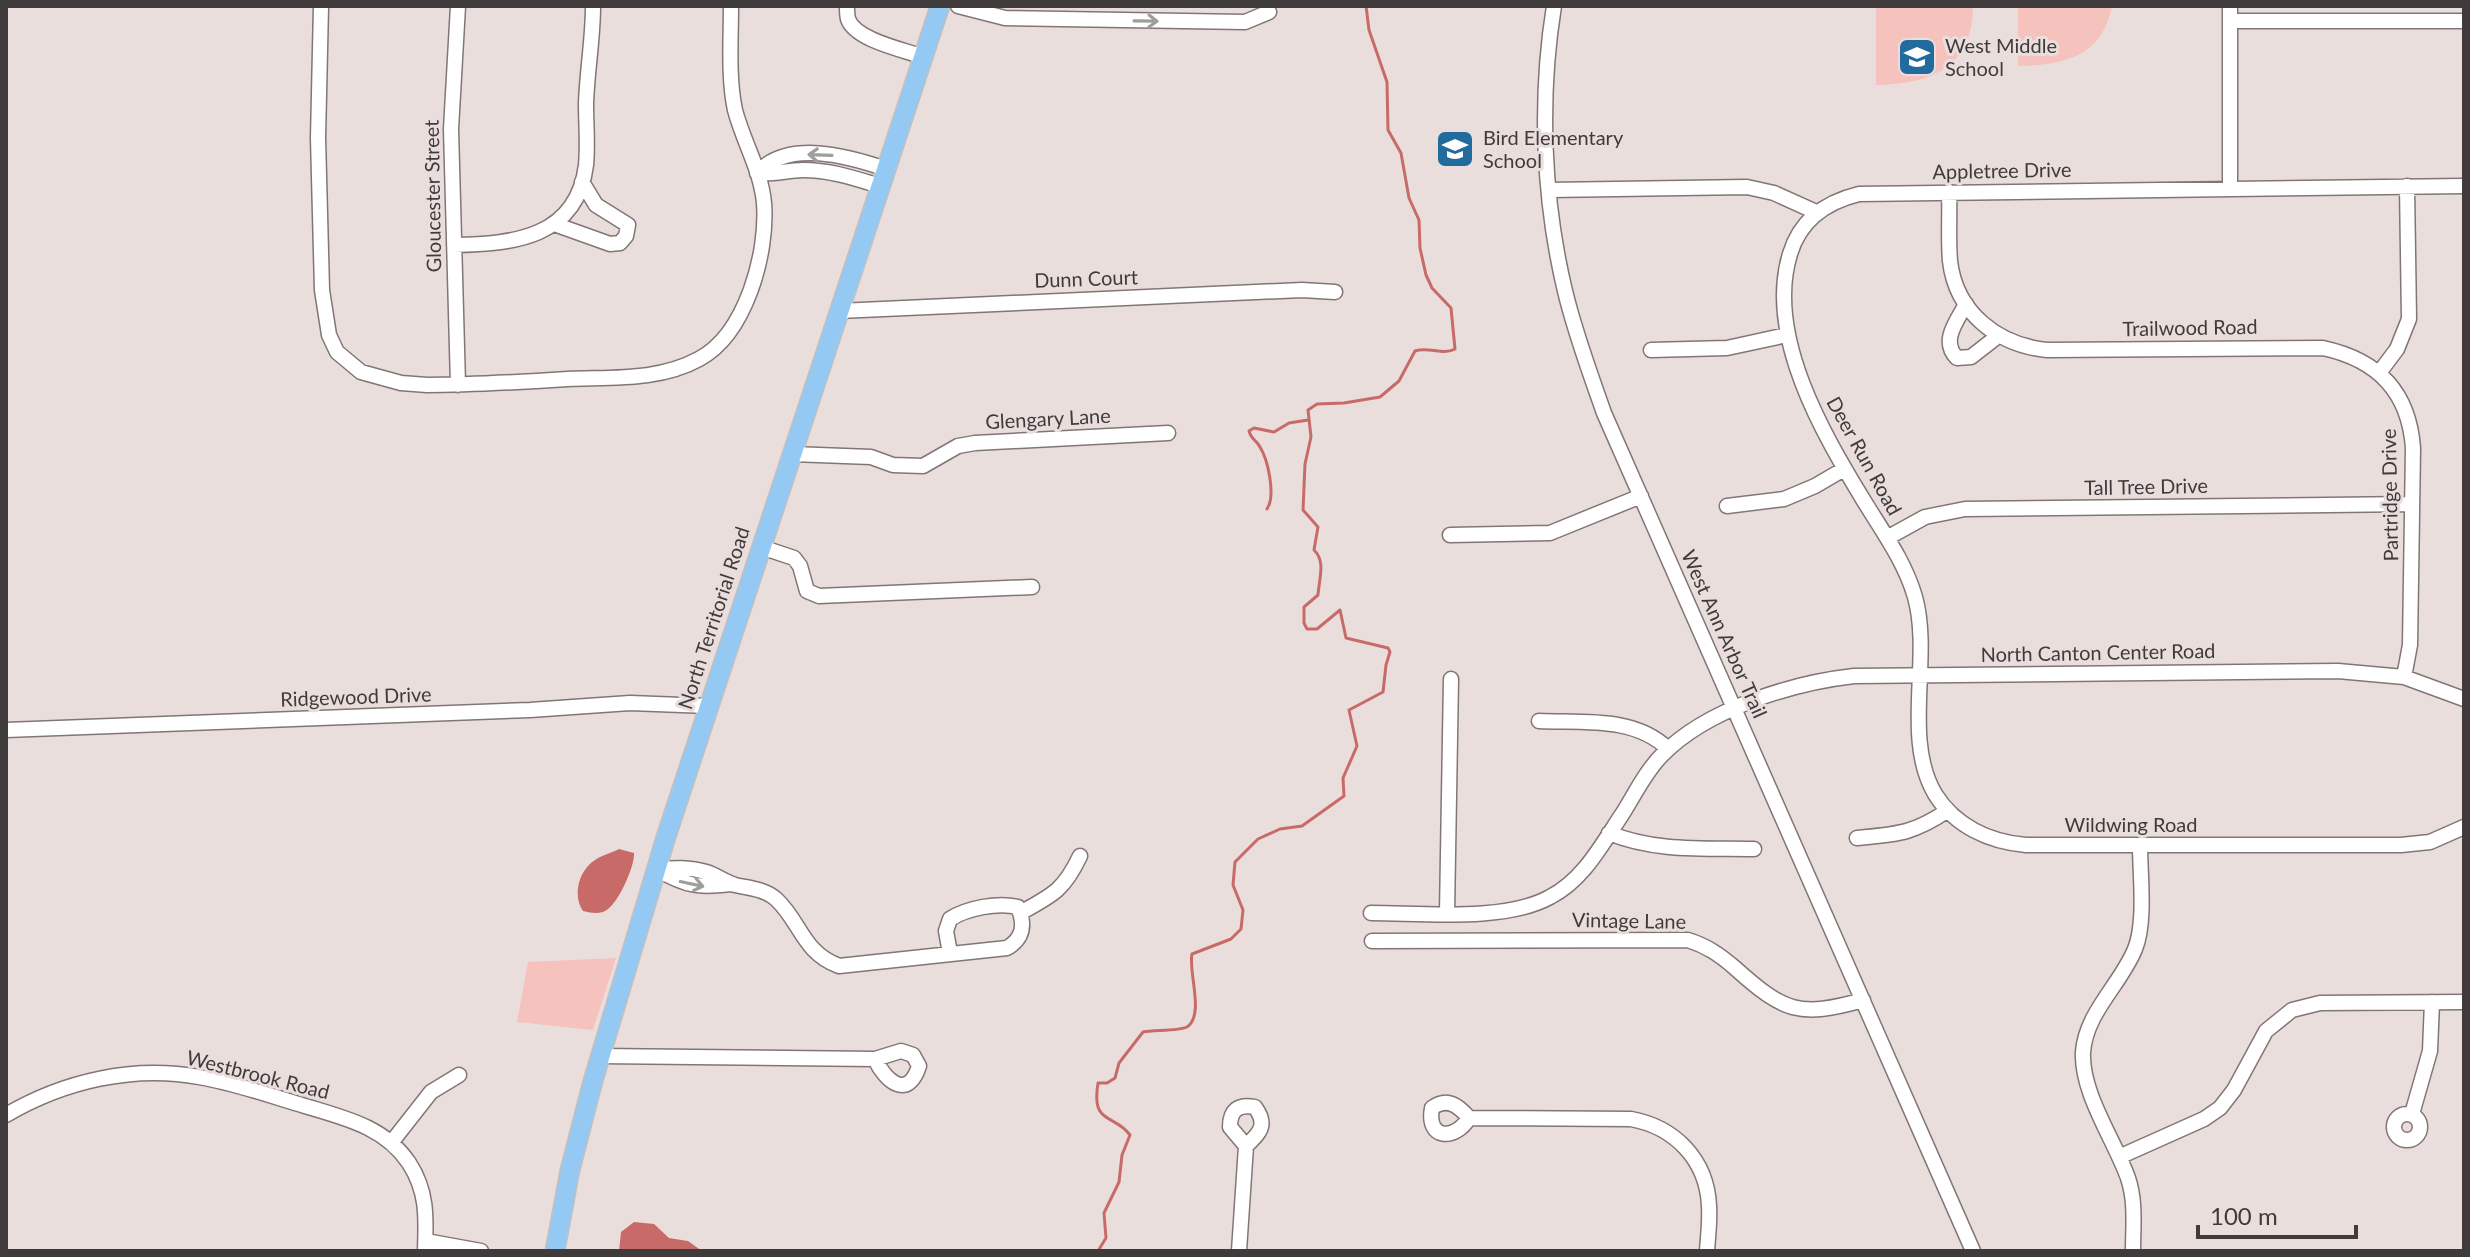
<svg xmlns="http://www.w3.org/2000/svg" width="2470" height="1257" font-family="Lato,sans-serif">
	<rect width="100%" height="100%" fill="#eadedd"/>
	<path fill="#f5c2be" d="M1876,6H1973C1973,68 1930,84 1876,85Z
		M2018,6H2112C2102,57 2064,65 2018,66Z
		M616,958L593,1030L517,1022L528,962Z"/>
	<path fill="#c86b68" d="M619,849L634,853C635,866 619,901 608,909C600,915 592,913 583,911C572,895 579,870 595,860C602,855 611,853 619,849Z
		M634,1222L654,1224L669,1238L688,1241L702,1251H619L621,1232Z"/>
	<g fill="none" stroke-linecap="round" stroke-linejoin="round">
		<path stroke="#c86b68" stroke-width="3" d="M1267,509C1276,496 1268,460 1260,447C1256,439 1251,440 1249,431L1254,428L1274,432L1289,423L1308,420
			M1098,1251L1106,1238L1104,1213L1119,1182L1122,1155L1130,1135C1114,1113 1091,1126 1098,1083H1107L1115,1078L1119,1063L1143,1032C1153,1030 1179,1031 1187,1027C1205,1015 1188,972 1192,954L1231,939L1241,929L1243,910L1233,885L1235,862L1258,839L1280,829L1302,826L1344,796L1343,778L1357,746L1349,710L1383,692L1386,665L1390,652L1388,648L1346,638L1340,610L1317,629H1307L1304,623V607L1318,595C1319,579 1326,561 1314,550L1318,527L1303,510L1305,464L1311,437L1308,410L1317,404L1344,403L1380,397L1399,381L1415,351C1429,346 1442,356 1455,349L1451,308L1432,288L1426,275L1420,248L1419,220L1409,198L1401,153L1388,130L1387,82L1369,30L1366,6"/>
		<defs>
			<path id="minor" d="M321,6L318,138L322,290L329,335L337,352L361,372L401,383L427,385C474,385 521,382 568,379C611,377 659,381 699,359C746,334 768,253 764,203C761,170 743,141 735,110C728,77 731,40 731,6
				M847,6C847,10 847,15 848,19C855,40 904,50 924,57
				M958,6L1005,18L1245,22L1269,12
				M1554,6C1539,99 1543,199 1565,291C1575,333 1590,373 1604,413L1973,1251
				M2230,6V188
				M2230,21H2464
				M757,173C788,139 848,156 886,169
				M757,173C774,175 787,170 803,170C830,170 854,178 880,186
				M2464,186L1859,194C1826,202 1800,220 1790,254C1765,335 1823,434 1864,501C1883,532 1905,562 1915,597C1932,658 1902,738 1935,794C1955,826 1989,842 2026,845H2401L2430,842L2464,827
				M1550,190L1747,187L1774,193L1816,212
				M1949,192C1950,214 1948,238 1950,261C1956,313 1998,345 2047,350L2323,348C2378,360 2409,392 2413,448L2410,645L2404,677
				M554,224L610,244L620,243L626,236L628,225L596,205L582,182
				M454,245C513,244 577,238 586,165C588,145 586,124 586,104C587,71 593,39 593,6
				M1966,304C1957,321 1940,341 1957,358L1971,357L1998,336
				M839,311L1302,290L1335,292
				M1651,350L1727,348L1787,335
				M2379,373L2397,349L2409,319L2407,186
				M458,385L451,129L458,6
				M792,454L871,457L893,465L923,466L958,446L975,443L1168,433
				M1727,506L1784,499L1815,486L1844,469
				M1450,535L1550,533L1641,496
				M1887,538L1925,517L1965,509L2412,504
				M761,547L794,558L800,566L807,591L819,596L1032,587
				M1539,721C1582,723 1635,716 1668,749
				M6,730L530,710L630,703L708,706
				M1609,833C1655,852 1705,848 1754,849
				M1857,838C1898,834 1912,834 1947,811
				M656,869C674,868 689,867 706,872C716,875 725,882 735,885C749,888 765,889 776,899C801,922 802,952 839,966L1007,948C1024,938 1025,924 1018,907C998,902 967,908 950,919L946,931L950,953
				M658,870C687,886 698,888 730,884
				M1020,913C1053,895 1064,890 1080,856
				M1371,913C1423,913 1505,922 1550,897C1583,880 1601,846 1621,816C1634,796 1645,772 1662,755C1707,709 1792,683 1854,676L2338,671L2404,677L2464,699
				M1447,913L1451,679
				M1372,941L1688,940C1707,946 1720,955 1735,968C1784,1012 1799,1018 1863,1000
				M600,1056L875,1059L901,1051L913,1055L919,1066C908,1101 885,1081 875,1059
				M2394 1127a13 13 0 1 1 26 0a13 13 0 1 1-26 0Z
				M2412,1114L2430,1051L2432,1002
				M6,1115C64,1081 133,1065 199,1077C235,1083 271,1096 305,1106C345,1118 385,1127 409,1163C428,1192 426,1219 425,1251
				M1469,1118C1455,1141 1426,1140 1432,1108C1447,1097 1458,1105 1469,1118L1631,1119C1675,1127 1707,1160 1709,1206C1710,1221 1708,1236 1707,1251
				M391,1143L431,1092L459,1075
				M2119,1157L2204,1119L2220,1108L2234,1090L2266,1031L2292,1010L2320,1003L2464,1002
				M426,1241L481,1251
				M1239,1251L1246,1146C1260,1133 1268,1125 1255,1107C1238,1104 1230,1110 1230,1127L1246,1146
				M2133,1251C2133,1226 2136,1202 2128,1178C2114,1139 2081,1093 2083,1052C2086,1012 2121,984 2135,949C2146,922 2140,875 2140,845"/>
			<path id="major" d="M555,1251L570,1170L593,1081L666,837L940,6"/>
		</defs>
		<use href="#minor" stroke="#817675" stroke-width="17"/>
		<use href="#major" stroke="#c2c0c0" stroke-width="21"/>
		<use href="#minor" stroke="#fff" stroke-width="14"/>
		<use href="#major" stroke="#93c9f2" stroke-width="18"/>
	</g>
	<defs><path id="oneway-shaft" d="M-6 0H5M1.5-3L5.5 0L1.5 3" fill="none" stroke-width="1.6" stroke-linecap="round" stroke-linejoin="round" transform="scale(2)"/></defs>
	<g stroke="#a09d9d">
		<use href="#oneway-shaft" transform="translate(1146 21) rotate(1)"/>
		<use href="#oneway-shaft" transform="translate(820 155) rotate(-178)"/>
		<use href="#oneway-shaft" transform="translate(692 884) rotate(12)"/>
	</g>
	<defs>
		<symbol id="school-square" viewBox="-11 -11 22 22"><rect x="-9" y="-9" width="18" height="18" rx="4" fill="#226b9e" stroke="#eadedd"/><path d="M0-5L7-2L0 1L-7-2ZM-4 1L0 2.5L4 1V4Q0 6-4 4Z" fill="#fff"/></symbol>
	</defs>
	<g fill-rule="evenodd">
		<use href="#school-square" x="1895" y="35" width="44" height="44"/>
		<use href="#school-square" x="1433" y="127" width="44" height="44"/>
	</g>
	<g text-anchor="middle" stroke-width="6" stroke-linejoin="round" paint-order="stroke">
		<g font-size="20" fill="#403b3b" stroke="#eadedd" text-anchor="start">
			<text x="1945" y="53">West Middle<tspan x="1945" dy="23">School</tspan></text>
			<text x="1483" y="145">Bird Elementary<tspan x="1483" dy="23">School</tspan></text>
		</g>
		<g font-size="20" fill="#403b3b" stroke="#eadedd">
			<text transform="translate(2002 171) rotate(-1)" y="7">Appletree Drive</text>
			<text transform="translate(433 196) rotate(-91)" y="7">Gloucester Street</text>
			<text transform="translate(1086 279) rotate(-2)" y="7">Dunn Court</text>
			<text transform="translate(2190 328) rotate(-1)" y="7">Trailwood Road</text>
			<text transform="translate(1048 419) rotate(-3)" y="7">Glengary Lane</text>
			<text transform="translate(1864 456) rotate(61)" y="7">Deer Run Road</text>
			<text transform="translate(2146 487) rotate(-1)" y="7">Tall Tree Drive</text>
			<text transform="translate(2390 495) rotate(-91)" y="7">Partridge Drive</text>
			<text transform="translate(714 618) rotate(-72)" y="7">North Territorial Road</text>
			<text transform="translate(1724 634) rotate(66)" y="7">West Ann Arbor Trail</text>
			<text transform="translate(2098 653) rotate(-1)" y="7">North Canton Center Road</text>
			<text transform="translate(356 697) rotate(-2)" y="7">Ridgewood Drive</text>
			<text x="2131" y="832">Wildwing Road</text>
			<text transform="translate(1629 921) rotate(1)" y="7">Vintage Lane</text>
			<text transform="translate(258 1075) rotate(14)" y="7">Westbrook Road</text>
		</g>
	</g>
	<rect width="2470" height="1257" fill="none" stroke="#403b3b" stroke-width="16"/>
	<path d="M2198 1225v12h158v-12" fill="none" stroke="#403b3b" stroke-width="4"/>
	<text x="2210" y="1225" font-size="24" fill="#403b3b" stroke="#eadedd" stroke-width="6" paint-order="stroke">100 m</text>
</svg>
